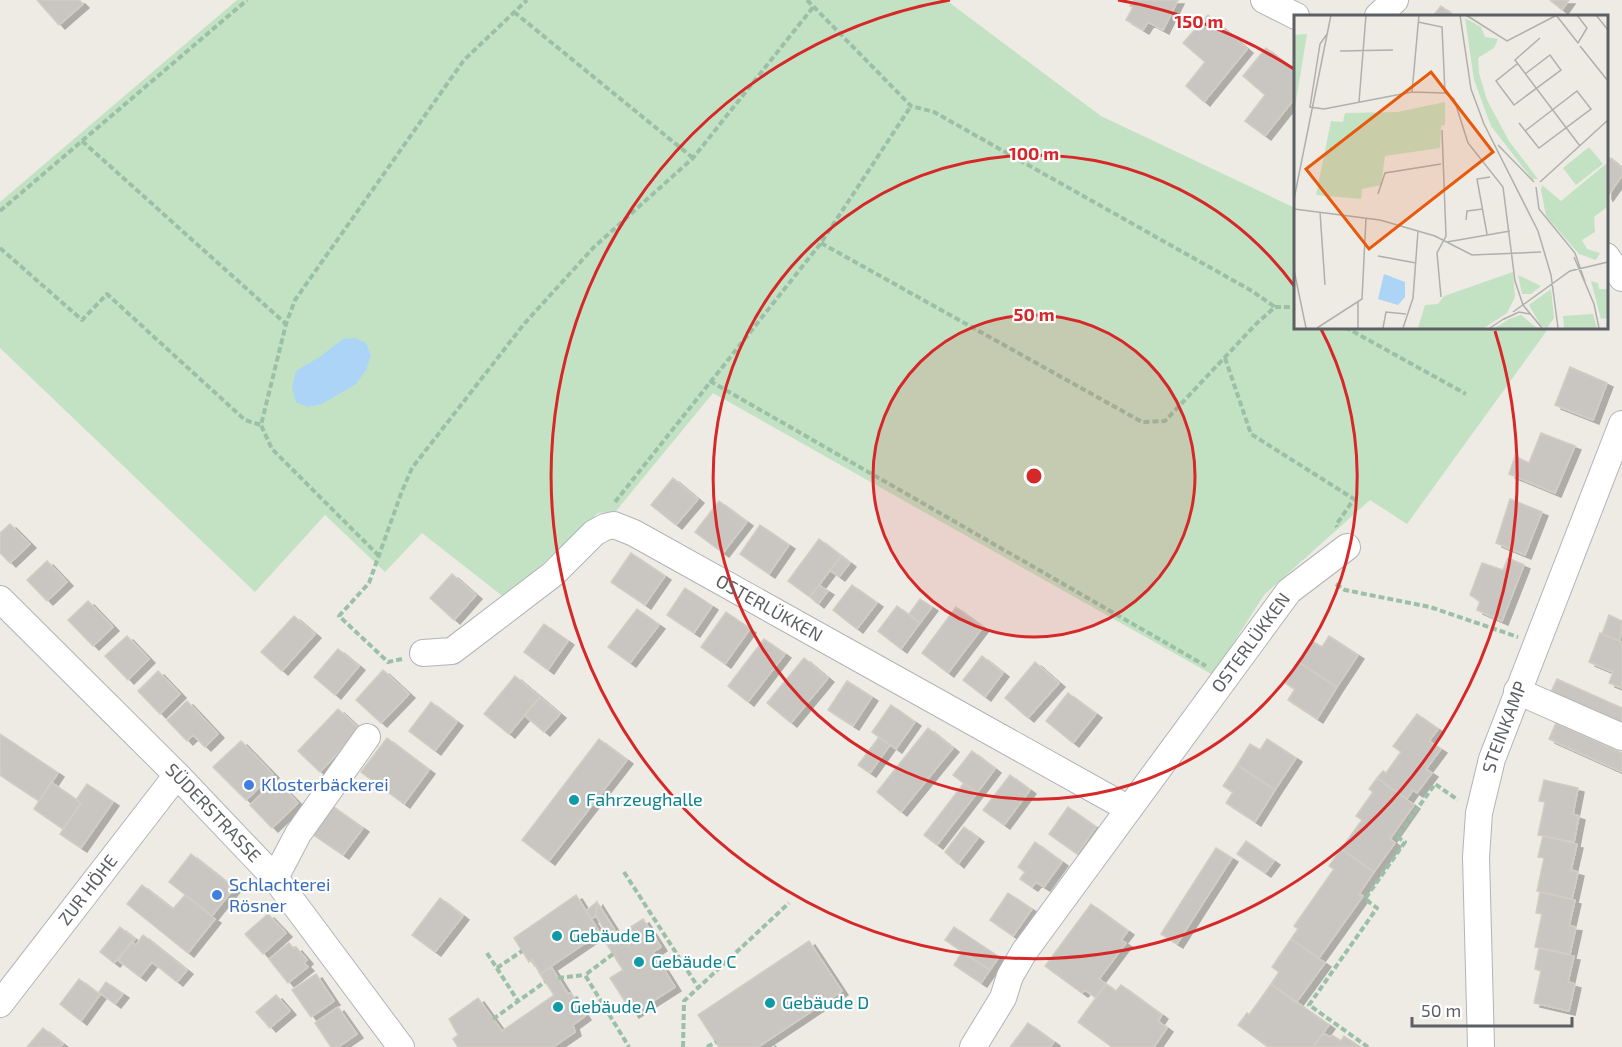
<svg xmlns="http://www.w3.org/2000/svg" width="1622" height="1047" font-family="'Exo 2',sans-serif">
	<defs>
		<filter id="shadow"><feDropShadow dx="6" dy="4" stdDeviation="0" flood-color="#0004"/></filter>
	</defs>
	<rect width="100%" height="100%" fill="#edebe4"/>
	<path fill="#c3e2c4" d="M237,0H946L1101,116L1295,208V327H1544L1548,329L1407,524L1370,500L1264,595L1213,675L713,393L616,511L598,513L505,598L422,533L385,572L325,515L255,592L0,348V202Z"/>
	<path fill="#abd4f7" d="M355,338L366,343L371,356L366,370L356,384L322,404L308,407L296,402L292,387L296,371L321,356L343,339Z"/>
	<path fill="#c9c6c1" stroke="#d1cdc3" stroke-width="1.5" filter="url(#shadow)" d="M37,0H79L83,4L59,25Z
		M1134,0H1178L1163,30L1148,22L1143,30L1126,20L1133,7L1130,6Z
		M1550,0H1569L1562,10Z
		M1441,6L1454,16H1433Z
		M1208,15L1247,49L1204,102L1186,86L1205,62L1183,43Z
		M1266,48L1295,71V98L1265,136L1245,121L1265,95L1243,76Z
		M1606,155L1622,168V176L1607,197L1606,195Z
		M1570,367L1607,383L1593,420L1555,405Z
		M1541,433L1575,446L1555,493L1509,474L1515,456L1529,463Z
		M673,478L698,499L676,525L651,505Z
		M1510,499L1542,512L1525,555L1496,543Z
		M719,501L747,522L723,553L695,532Z
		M10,524L30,544L10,563L0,553V533Z
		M760,525L789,545L769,574L740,554Z
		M819,539L841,556L810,597L788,581Z
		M631,553L665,576L645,605L611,582Z
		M841,556L850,563L839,577L830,570Z
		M1508,558L1524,565L1502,621L1477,610L1480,601L1470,595L1482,563L1503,570Z
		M47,561L67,582L47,601L27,580Z
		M452,574L476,595L454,620L430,598Z
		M819,585L828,591L818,604L810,597Z
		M852,585L877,603L857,629L833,610Z
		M685,588L712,606L694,633L667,615Z
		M920,599L932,607L920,623L909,614Z
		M88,601L113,627L93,646L68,620Z
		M897,606L920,623L901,649L878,631Z
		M956,607L983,627L948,673L922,653Z
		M637,609L659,625L630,663L608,647Z
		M726,612L750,629L725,664L701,647Z
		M1609,615L1622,621L1620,641L1602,634Z
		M294,616L315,634L282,671L261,652Z
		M544,624L568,641L548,670L524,652Z
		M1600,633L1622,642V688L1609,683L1613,672L1589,662Z
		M127,636L149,659L128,680L105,656Z
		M1329,636L1358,655L1337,687L1298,662L1312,641L1322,647Z
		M764,639L785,654L748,702L728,686Z
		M338,649L359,666L335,695L314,677Z
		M982,656L1003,673L985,697L963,680Z
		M804,658L828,678L791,723L767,703Z
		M1035,662L1059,683L1028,718L1005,698Z
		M1298,662L1337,687L1317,719L1288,700L1295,689L1285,683Z
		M383,670L409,694L381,723L356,700Z
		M158,671L180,694L160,714L138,691Z
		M515,676L540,697L509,734L484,714Z
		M1557,679L1622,708V726L1550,694Z
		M847,681L872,697L853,726L828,710Z
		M1068,693L1096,714L1073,743L1046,721Z
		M540,697L560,714L544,732L524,715Z
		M187,701L218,734L205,747L193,735L187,741L167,720Z
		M431,702L457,722L435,751L409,731Z
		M891,705L915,722L896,749L872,732Z
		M338,709L360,729L320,772L298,751Z
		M1417,714L1438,729L1429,741L1441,749L1426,769L1432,773L1417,793L1413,790L1407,799L1377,778L1383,771L1386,773L1401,752L1393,746Z
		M1556,723L1622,753V772L1549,739Z
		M928,728L953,748L901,812L877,792Z
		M0,734L58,773L39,801L0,775Z
		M879,737L890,745L870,773L858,765Z
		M387,738L429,770L404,804L361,772Z
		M599,739L627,760L549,861L522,840Z
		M1267,739L1296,758L1275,790L1237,765L1250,744L1260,750Z
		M241,741L273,774L246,800L213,767Z
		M972,751L995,769L977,793L953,775Z
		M1237,765L1275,790L1255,822L1226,803L1233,792L1223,786Z
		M1010,775L1030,790L1004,825L983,810Z
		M1377,778L1414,805L1390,839L1395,843L1374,872L1341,849L1362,820L1356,816L1373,792L1369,789Z
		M276,780L298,803L272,828L250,805Z
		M1544,780L1578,788L1573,814L1579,816L1574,842L1538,835L1545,802L1539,801Z
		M51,782L81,803L63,829L34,809Z
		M964,783L977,793L937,845L924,835Z
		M87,784L113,802L81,848L60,834L81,803L76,800Z
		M325,801L363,828L343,855L305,829Z
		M1068,807L1096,827L1077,854L1049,834Z
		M964,827L978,838L958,864L945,852Z
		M1543,836L1577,844L1571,870L1578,872L1572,899L1537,891L1544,858L1538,857Z
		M1246,841L1274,861L1265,873L1237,854Z
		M1035,842L1062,862L1044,887L1036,882L1032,887L1020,879L1025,872L1018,867Z
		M1216,848L1232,858L1177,944L1161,934Z
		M1341,849L1374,872L1359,894L1363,896L1319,958L1291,939L1298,929L1294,926L1334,869L1329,866Z
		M191,854L234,888L212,916L169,882Z
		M142,885L173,909L185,895L215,919L188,953L127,904Z
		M1540,892L1575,900L1569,926L1576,927L1570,954L1535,947L1542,914L1536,913Z
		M1008,893L1032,909L1013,936L990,920Z
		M576,895L600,933L540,974L532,959L529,962L514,938Z
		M440,898L463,916L435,952L412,935Z
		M597,902L618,935L611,940L596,916Z
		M597,902L596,916L591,919L586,911Z
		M1091,904L1128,931L1121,940L1126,943L1099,979L1106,984L1096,998L1085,990L1082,993L1045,966Z
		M268,914L286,933L263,954L245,934Z
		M643,919L661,947L653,952L675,987L633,1014L610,978L623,970L606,943Z
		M120,927L135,939L114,963L100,952Z
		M954,927L999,957L990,970L945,940Z
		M143,935L187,970L177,982L152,962L140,977L118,960L131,942L136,945Z
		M1291,939L1325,963L1296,1003L1271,984L1279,972L1272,967Z
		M809,941L842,991L758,1047H719L698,1015Z
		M289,943L294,949L296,947L307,960L304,963L308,967L288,983L269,959Z
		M1539,948L1574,956L1568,982L1575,984L1569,1011L1534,1003L1541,971L1535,969Z
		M962,952L990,970L981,983L954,965Z
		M551,967L568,994L571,993L585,1016L573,1025L575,1032L553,1047H458L453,1039L458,1035L449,1019L478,998L502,1031L554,995L540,974Z
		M316,974L334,1001L311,1017L292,990Z
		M79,979L100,995L81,1021L60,1004Z
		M106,982L123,994L115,1004L99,992Z
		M1106,984L1116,991L1121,985L1162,1015L1158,1021L1167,1028L1154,1047H1112L1078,1022Z
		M1271,984L1329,1025L1313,1047H1268L1238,1025L1247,1013L1249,1015Z
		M276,995L290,1011L270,1028L256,1012Z
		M338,1007L357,1034L338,1047H331L315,1023Z
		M1028,1023L1054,1042L1050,1047H1010Z
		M43,1028L63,1044L60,1047H27Z
		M1323,1033L1330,1037L1332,1035L1341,1041L1344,1036L1360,1047H1313Z"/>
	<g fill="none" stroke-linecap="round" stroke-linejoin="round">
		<defs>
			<g id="minor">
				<path d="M1264,0L1296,16"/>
				<path d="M1378,16L1395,0"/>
				<path d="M1606,256L1622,278"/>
				<path id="s1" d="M0,599L177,775L275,878L401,1047"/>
				<path id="s2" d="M423,653L452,651L553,574L594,533L605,527L614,525L634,533L1129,809"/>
				<path d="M1517,691L1622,737"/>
				<path d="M275,878L298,834L367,737"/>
				<path id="s3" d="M0,1004L177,775"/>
				<path id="s4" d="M973,1047L1003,998L1010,976L1024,952L1289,591L1347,547"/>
				<path id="s5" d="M1481,1047L1476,857L1479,813L1492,759L1622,424"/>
			</g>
		</defs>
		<use href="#minor" stroke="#b1b4b8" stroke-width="28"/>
		<path stroke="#9cc0a7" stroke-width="4" stroke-dasharray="6 3" stroke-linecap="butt" d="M807,0L911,106L934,112L1252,291L1275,307
			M514,12L693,158
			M82,141L286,324
			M0,211L247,0
			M821,243L1142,422L1165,421L1256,324L1275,307H1295
			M0,248L82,320L107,294L245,420L261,425
			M1345,327L1466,394
			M1225,358L1251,434L1354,499L1336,525L1337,527
			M710,381L1206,666
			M615,502L821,243L911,106
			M379,556L272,449L261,425L286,324L295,300L464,60L527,0
			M1336,584L1345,590L1430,607L1518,637
			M402,659L388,662L339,616L369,583L402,491L412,468L524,324L594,247L693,158L814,6
			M624,872L698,987
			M487,953L518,1001
			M613,954L585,975L629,1047
			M497,968L522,951
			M558,978L585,975
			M493,1019L545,982
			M683,1047L684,1001L789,903
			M707,1047L716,1042
			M775,1047L776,1046
			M1368,1047L1309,1005L1377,908L1365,899L1405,842L1397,837L1435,784L1458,800"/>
		<use href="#minor" stroke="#fff" stroke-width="26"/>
	</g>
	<circle cx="1034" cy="476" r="161" fill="#d62828" fill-opacity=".12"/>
	<g fill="none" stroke="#d62828" stroke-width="3">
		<circle cx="1034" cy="476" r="161"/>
		<path d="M1320 327A322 322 0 1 1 1295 287"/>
		<path d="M1118 0A483 483 0 0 1 1294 69M1495 331A483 483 0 1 1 950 0"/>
	</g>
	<g fill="#3f7fe0" stroke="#fff" stroke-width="2">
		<circle cx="249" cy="785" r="6"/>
		<circle cx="217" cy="895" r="6"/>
	</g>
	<g fill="#0f9aa8" stroke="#fff" stroke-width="2">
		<circle cx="574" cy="800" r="6"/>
		<circle cx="557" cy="936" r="6"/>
		<circle cx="639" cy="962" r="6"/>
		<circle cx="770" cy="1003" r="6"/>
		<circle cx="558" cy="1007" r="6"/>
	</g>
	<g text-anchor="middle" stroke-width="4.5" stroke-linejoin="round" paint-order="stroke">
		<g font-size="18" fill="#5c5f63" stroke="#fff">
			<text dy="6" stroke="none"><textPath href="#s2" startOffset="412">OSTERLÜKKEN</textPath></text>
			<text dy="6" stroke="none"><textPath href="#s4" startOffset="492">OSTERLÜKKEN</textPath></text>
			<text dy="6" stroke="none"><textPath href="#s5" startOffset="324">STEINKAMP</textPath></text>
			<text dy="6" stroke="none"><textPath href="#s1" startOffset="302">SÜDERSTRASSE</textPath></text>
			<text dy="6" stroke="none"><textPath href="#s3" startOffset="144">ZUR HÖHE</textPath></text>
		</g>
		<g font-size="18" fill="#366cbe" stroke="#fff" text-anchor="start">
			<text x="261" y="791">Klosterbäckerei</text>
			<text x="229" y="891">Schlachterei<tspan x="229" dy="21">Rösner</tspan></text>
		</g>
		<g font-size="18" fill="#0d838f" stroke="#fff" text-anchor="start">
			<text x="586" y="806">Fahrzeughalle</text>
			<text x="569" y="942">Gebäude B</text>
			<text x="651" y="968">Gebäude C</text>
			<text x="782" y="1009">Gebäude D</text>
			<text x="570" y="1013">Gebäude A</text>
		</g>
	</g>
	<g transform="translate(1294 15)">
		<rect width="314" height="314" fill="#edebe4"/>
		<path d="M171,3L187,12L191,22L204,24L200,33L184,43L185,58L193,85L215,126L244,164H238L197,111L180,65ZM13,19L0,98V20ZM151,87V110L147,111L146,133L91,141L87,170L68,174L67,184L22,180L37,106L49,107L51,98L104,97ZM295,132L309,149L282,170L269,153ZM313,148V192L300,202L301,217L288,225L293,234L306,238L302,245L285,239L252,201L247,175L248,170L267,186ZM219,257L221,282L213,298L190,313H124L131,290L144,289L150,281ZM224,260L247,271L237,279H228ZM297,266L304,268L305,274H313V303L307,304ZM257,274L260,303L253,313L247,311L235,290ZM299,299L303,313H270L269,301ZM227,300L243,313H201L215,304Z" fill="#c3e2c4"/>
		<path d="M90,259L111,267V282L104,290L84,284Z" fill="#abd4f7"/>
		<path fill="none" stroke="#afafac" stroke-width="1.5" d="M166,0L177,74L190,109L244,216L257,260L264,313M172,0L213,26L263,0M262,0L284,28L293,13L283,0M302,0L314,15M124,7L148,12L151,78M33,19L26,29L16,92L30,94L118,77L151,78L160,84L174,128L209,172L221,266L229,290M246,23L221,45L286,131M286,31L314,66M46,36L99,35M223,49L202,66L220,90L267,55L256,40L231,59M118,77L125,0M65,87L72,0M225,108L244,132L245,133L297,94L283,76L231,116M204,130L240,167M246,167L314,105M242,172L245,194L281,238L291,267M84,179L91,158L147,149M0,184L37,0M0,194L86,205L141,221L178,240L247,237M26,197L31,270M172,205L173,196L189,194M193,219L183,164L196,162M153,227L216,216M84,241L122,248M280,242L300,289L305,313M0,255L12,313M147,282L143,238L152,221L148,115M229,290L248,313M219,297L276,256L314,247M210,304L225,297L236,299M23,313L68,284L72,203M64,313V287M89,313L92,297L112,299M109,313L119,283L124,216M196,313L211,303"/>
		<path fill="#e8590c" fill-opacity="0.15" stroke="#e8590c" stroke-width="3" d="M137,57L199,137L75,234L12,154Z"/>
		<rect width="314" height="314" fill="none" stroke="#5c5f63" stroke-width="3"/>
	</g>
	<circle cx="1034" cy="476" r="9" fill="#d62828" stroke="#fff" stroke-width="3"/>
	<g font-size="18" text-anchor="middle" font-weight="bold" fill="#d62828" stroke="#fff" stroke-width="4.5" stroke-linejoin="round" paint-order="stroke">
		<text x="1199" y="28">150 m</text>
		<text x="1034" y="160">100 m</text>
		<text x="1034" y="321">50 m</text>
	</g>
	<path d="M1412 1017v9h160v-9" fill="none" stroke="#5c5f63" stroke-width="3"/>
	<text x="1421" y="1017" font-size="18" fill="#5c5f63" stroke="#ffffff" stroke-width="4.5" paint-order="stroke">50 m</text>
</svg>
